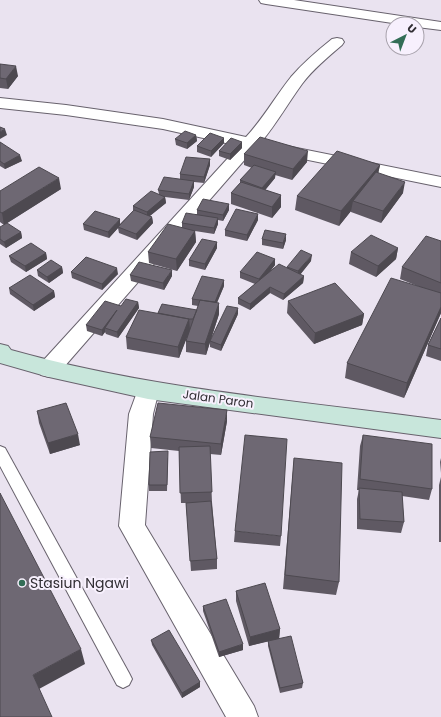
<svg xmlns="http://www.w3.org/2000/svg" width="441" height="717" font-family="Poppins,sans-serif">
	<rect width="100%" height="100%" fill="#eae3f0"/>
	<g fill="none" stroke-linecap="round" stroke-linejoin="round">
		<defs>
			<path id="lane" d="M0,446L5,448L129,673L132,679L129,685L123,688L117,685L0,466Z"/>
			<path id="street" d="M259,0H294L441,22V30L417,27V24H399L266,4L261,3Z
				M337,38L342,39L344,42L342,45C328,57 313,69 302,84C288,103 277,123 262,141L441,177V187L254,149L57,375L49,377L41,375L38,369L41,363L239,146L163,129L66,115L0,108V98L66,105L163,119L246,137C263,119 275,97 291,77C303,63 317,51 332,39Z
				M148,381L156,384L159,390L153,414L145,525L254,706L258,717H226L119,526L129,414L140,384Z"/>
			<path id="secondary" d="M0,344L8,346L11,350C150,389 298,401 441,420V438L148,399L49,377L0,363Z"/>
		</defs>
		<use href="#lane" stroke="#68626d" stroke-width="2"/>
		<use href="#street" stroke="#68626d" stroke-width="2"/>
		<use href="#secondary" stroke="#68626d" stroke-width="2"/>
		<use href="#lane" fill="#fff" fill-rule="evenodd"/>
		<use href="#street" fill="#fff" fill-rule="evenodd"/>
		<use href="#secondary" fill="#c8e6db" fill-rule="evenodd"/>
	</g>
	<path fill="#5f5963" d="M0,64L18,76L8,89L0,88Z
		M196,135L197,141L187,149L176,145L175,139Z
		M0,142L22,161L5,169L0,166Z
		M224,143L211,157L197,152V146Z
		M242,148L230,160L219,156V151Z
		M244,154L307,162L292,180L275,175V178L265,190L281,195V207L272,218L231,204V193L240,183V180L252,168L244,165Z
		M210,159V165L204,183L194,182V187L189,200L165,197L166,203L150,216L152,217L153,223L137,240L119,233L118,228L109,238L84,230L83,224H120L133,211V206L159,194L158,190L180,179V174Z
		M380,165L378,173L403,193L381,223L351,212V211L339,226L295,210L297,196Z
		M61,189L4,225L0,222V191Z
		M229,204V210L223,221L218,220V224L214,234L195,231L196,242L177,271L149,263L148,252L182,227V223L197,214V210Z
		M258,214V220L247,241L225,236V230Z
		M0,227L21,232L22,238L6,248L0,244Z
		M262,239L286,240L283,249L262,245Z
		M441,241V313L404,398L345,378L347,363L420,287L400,279L402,267Z
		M217,242V248L205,270L189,266V260Z
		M398,248L396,259L376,277L349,264L351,252Z
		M46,253L47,259L26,272L11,262L9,256Z
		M275,259V265L271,270L287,268V267L311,261L300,275L304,276L303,283L283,300L270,293L250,310L238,304V298L255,284L240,278V272Z
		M62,267L63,273L49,283L38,276L37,270Z
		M71,272L118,274L102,290L72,278Z
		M130,275L172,276L164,290L131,281Z
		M224,286L217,303L219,314L211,339L238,314L221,351L210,347V342L206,355L186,352V341L187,336L179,358L127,349L126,337L158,313L197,310L198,306L192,305V299Z
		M9,288L54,291L55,297L34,311L10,294Z
		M288,301L364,314L362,325L314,344L287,313Z
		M138,302L139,308L118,338L106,334L105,332L102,336L87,331L86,325L121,306Z
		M441,318V361L426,356L428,345Z
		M37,411L80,445L50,454L39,423Z
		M227,421L221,455L210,454L212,502L217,559V569L191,571L186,503H181L179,451L151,448L150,437Z
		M363,435L432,489L429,500L402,496L404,522L401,533L357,529V499L359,490H357L360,446Z
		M168,457L167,491H149V485Z
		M294,458L339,582L336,595L283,589Z
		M441,458V473L440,462Z
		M441,477V542H439V485Z
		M235,531L281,536L280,546L234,542Z
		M236,591L280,629L279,639L303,683L302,688L280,693L268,646V641L249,646L236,601Z
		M203,606L243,650L219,657L203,611Z
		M151,640L200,682V687L182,698L152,645Z"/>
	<path fill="#4d4950" d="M16,66L18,76L8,89L6,79Z
		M5,129L7,135L0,139V132Z
		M196,135L197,141L187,149V143Z
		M224,138V143L211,157V151Z
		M242,142V148L230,160V154Z
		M308,151L307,162L292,180L293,169Z
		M20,155L22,161L5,169L4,164Z
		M210,159V165L204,183V177Z
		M380,165L377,179L353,201L351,211L339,226L341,211Z
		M276,172L275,178L262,194V188Z
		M59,178L61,189L4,225L2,213Z
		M194,181V187L189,200V194Z
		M405,182L403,193L381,223L383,211Z
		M281,195V207L272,218V207Z
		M165,197L166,203L147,218V212Z
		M229,204V210L223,221V215Z
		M258,214V220L247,241V235Z
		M152,217L153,223L137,240L136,234Z
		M218,218V224L214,234V228Z
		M120,219V225L118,227V228L109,238L108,232Z
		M195,231L196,242L177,271L176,259Z
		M21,232L22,238L6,248L4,242Z
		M286,234V240L283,249V243Z
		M217,242V248L205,270V264Z
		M398,248L396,259L376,277L378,266Z
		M46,253L47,259L26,272L25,266Z
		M312,255L311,261L298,277V271Z
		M275,259V265L259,286V279Z
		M62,267L63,273L49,283L47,277Z
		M117,268L118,274L102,290V284Z
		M172,270V276L164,290L163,283Z
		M304,276L303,283L283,300L284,294Z
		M224,280V286L214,309V303Z
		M270,287V293L250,310V304Z
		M54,291L55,297L34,311L33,305Z
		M138,302L139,308L118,338L117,332Z
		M219,303V314L206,355L205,344Z
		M441,307V313L404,398L407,383Z
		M238,308V314L221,351V345Z
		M117,310L105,328V332L102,336V330Z
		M364,314L362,325L314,344L315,333Z
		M189,319L190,330L179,358L178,347Z
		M227,410V421L221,455V444Z
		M78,434L80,445L50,454L48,443Z
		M280,629L279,639L249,646L250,637Z
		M243,644V650L219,657V652Z
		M81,649L85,664L39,689L33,675Z
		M200,682V687L182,698V693Z"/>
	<path fill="#6e6873" stroke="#4d4950" d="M0,64L16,66L6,79L0,78Z
		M0,127L5,129L0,132Z
		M185,131L196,135L187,143L175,139Z
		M210,133L224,138L211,151L197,146Z
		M260,137L308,151L293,169L244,154Z
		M231,138L242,142L230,154L219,151Z
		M0,142L20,155L4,164L0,161Z
		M337,151L380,165L341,211L297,196Z
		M186,157L210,159L204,177L180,174Z
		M254,165L276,172L262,188L240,180Z
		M39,167L59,178L2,213L0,212V191Z
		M376,172L405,182L383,211L353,201Z
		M164,177L194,181L189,194L158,190Z
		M241,182L281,195L272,207L231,193Z
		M151,191L165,197L147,212L133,206Z
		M203,199L229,204L223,215L197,210Z
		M236,209L258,214L247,235L225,230Z
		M134,210L152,217L136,234L118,227Z
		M95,211L120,219L108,232L83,224Z
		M186,213L218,218L214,228L182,223Z
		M7,223L21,232L4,242L0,239V227Z
		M168,224L195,231L176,259L148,252Z
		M265,230L286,234L283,243L262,239Z
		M371,235L398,248L378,266L351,252Z
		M426,236L441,241V283L402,267Z
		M202,239L217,242L205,264L189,260Z
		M31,243L46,253L25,266L9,256Z
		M301,250L312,255L298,271L287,267Z
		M257,252L275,259L259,279L240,272Z
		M86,257L117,268L102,284L71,272Z
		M51,260L62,267L47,277L37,270Z
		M139,262L172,270L163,283L130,275Z
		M279,264L304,276L284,294L270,287L250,304L238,298Z
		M30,275L54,291L33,305L9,288Z
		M202,276L224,280L215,302L192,299Z
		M391,278L441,293V307L407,383L347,363Z
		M335,283L364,314L315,333L288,301Z
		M126,299L138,302L117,332L105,328L117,310L102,330L86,325L105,301L121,306Z
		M200,300L219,303L205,344L186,341Z
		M162,304L197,310L193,319H189L158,313Z
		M227,306L238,308L221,345L210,341Z
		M139,310L189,319L178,347L126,337Z
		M441,318V349L428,345Z
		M66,403L78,434L48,443L37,411Z
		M158,403L227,410L221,444L150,437Z
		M245,435L287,439L281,536L235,531Z
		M363,435L432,444V489L360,479Z
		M210,446L212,492L180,493L179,447Z
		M168,451L167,485H149L150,452Z
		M294,458L342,463L339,582L285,575Z
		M359,488L402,492L404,522L360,519Z
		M0,493L81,649L33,675L52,717H0Z
		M211,501L217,559L190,561L186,503Z
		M265,583L280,629L250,637L236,591Z
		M226,599L243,644L219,652L203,606Z
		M169,630L200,682L182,693L151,640Z
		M291,636L303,683L280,688L268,641Z"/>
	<circle fill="#326d56" stroke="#f7f0fd" stroke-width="1.5" cx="22" cy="583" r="4"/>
	<g text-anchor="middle" stroke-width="4" stroke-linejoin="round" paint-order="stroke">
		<g font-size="12" fill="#312e33" stroke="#f7f0fd">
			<text transform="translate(218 399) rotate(8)" y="4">Jalan Paron</text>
		</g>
		<g font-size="14" fill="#312e33" stroke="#f7f0fd" text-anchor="start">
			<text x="30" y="588">Stasiun Ngawi</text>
		</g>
	</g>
	<g transform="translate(405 36) rotate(42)"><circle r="19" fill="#f7f0fd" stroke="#a8a2ac"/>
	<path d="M0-3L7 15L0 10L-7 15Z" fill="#326d56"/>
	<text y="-6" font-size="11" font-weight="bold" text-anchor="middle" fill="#312e33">U</text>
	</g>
</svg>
